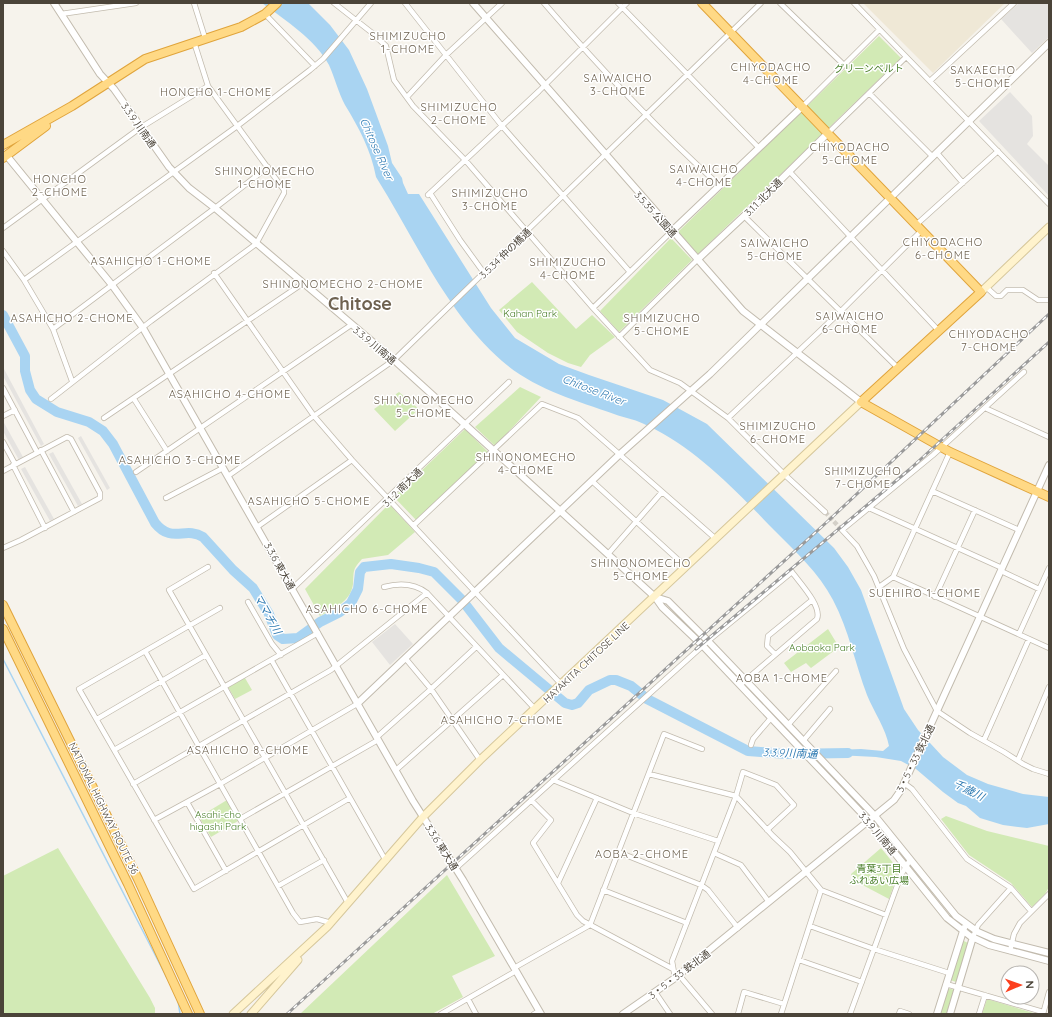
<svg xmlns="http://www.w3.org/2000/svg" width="1052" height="1017" font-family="Quicksand,'Noto Sans JP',sans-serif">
	<rect width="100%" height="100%" fill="#f6f3ec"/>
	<path fill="#efe8d6" d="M863,3H1005L933,73Z"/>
	<path fill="#d2eab5" d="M879,36L901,58L698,254L678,232Z
		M671,238L692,260L619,332L600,311Z
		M532,282L576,329L592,315L615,337L590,355L581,367L568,363L548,353L517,332L499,310Z
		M520,387L541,397L495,446L475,427Z
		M399,392L419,409L395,431L374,409Z
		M465,429L488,452L416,520L394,497Z
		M389,504L415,532L388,555L362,559C352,570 354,571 353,584C351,601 334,609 320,616L305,589Z
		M828,629L839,647L811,668L806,663L791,672L784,663Z
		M245,678L252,690L235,699L228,687Z
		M227,800L238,821L211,837L199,817Z
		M946,816L987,831L1049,846V887L1045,894L1032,907L1011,883L969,855L941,819Z
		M58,848L150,998L155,1008V1014H3V876Z
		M881,848L899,870L889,899L853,880L851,874Z
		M447,875L495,956L452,976L463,997L432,1014H300Z
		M962,940L968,943L956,982L950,980Z
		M947,988L955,990L948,1014H939Z
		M987,999L1037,1014H982Z"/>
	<path fill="#e5e3e0" d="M1019,3H1049V37L1032,53L1001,19Z
		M1010,92L1032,116L1033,136L1027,144L1049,166V196L979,121Z
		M3,367L44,444L41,446L3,376Z
		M3,421L23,457L19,460L3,431Z
		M81,436L110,488L107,490L78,438Z
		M53,452L82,504L78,506L49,454Z
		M25,467L54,519L50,521L21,469Z
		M395,624L413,644L390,665L372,642Z"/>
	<path fill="#a9d4f2" d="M262,3H308L330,25L349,50L367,89L388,146L392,163L402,178L403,183L408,194H419L491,308L515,338L559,364L589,375L663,400L707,424L834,548L848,567L861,590L904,709L918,730L943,757L967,775L988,784L1023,794L1049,797V824L1027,828L1003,825L980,818L966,806L958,803L943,792L916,769L901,761L876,757L837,755L835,750L861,749L883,751L889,746C886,729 874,712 867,695C855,664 849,630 833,600C819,573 796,552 774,530C737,492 696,448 648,426C638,420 625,418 614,414C575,400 534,389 502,361C446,312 415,239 376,177C371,150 359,128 345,105C338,92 335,78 329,65C315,39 285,20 262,3Z"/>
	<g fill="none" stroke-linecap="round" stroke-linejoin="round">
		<path stroke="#a9d4f2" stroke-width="1.5" d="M3,659L167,978
			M178,1001L180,1014"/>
		<path stroke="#a9d4f2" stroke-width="10" d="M3,315L25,356V371L30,390L36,399L57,412L89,422L103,431L113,444L155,523C172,544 185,526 203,537L233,570L253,588L269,614L277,635L283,639L298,638L320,622L340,612L351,603L358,589L360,572L364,567L391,564L419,568L434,572L462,600L499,648L565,703L572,705L578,703L589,690L610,680H616L631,686L647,699L748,751L786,754L848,753"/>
		<path stroke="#d4d0c8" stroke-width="4.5" stroke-dasharray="4.5 2" stroke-linecap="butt" d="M825,512L842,530"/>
		<defs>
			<path id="minor" d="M194,3L205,38
				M334,3L371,32L386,46L394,80L413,106L466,161L593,308L650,370L680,383L728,418L785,475L825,512
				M405,3L502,126L630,272
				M544,3C599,67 657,129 719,185
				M618,3L759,148
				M780,3L844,65
				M854,3L1049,204
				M61,14L136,3
				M265,14L315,66
				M930,81L1014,3
				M869,93L933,157
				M407,97L446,55L502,3
				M803,106L879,30
				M828,133L906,57
				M937,153L963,183
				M789,171L938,330
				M430,193L460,240L484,273
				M428,195L539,91L627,3
				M744,216L898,368
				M917,224L998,151
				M3,228L140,128L208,86
				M3,251L24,280L53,329L72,381
				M214,273L314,416L352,460L561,684
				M24,280L236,127L310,70L323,59L371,3
				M986,287L996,296H1001L1007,290H1023L1038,300H1049
				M593,308L672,231
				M53,329L215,208L268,167
				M619,337L697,260
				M1024,372L933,455L842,530L857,546L874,576L904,649L937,711L970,733L1004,752L1023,764L1033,769L1049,774
				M3,388L37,452
				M51,399L151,321L256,244L284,193V190L208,86L194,42
				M134,399L167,451
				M985,408L1049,437
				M3,416L15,410
				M104,418L302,284
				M728,418L840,312L922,230
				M3,442L15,464
				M41,450L74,512
				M13,465L45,528
				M3,471L67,437L71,439L100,493V498L21,540L3,548
				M136,472L351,325
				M228,476L394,360L761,3
				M592,481L686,567
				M932,491L1019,530
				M166,498L223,468
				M869,508L1002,568
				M414,525L542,404L578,418L716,539
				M257,527L352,460
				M608,554L662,492
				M208,567L169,590L348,903
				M1001,571L1039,589
				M893,577L1049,648
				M384,587C399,583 414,583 427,593L535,709
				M879,587L893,577L950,452
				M292,589L509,382
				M935,597L975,510
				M248,602L272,644L281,655
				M220,608L79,689L194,889L350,798
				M1019,634L1049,568
				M145,651L293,913L300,922L317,919L331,923
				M775,654L767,646L768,636L812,600
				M406,659L431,689L480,760
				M272,661L386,861
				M97,719L206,655
				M788,725L836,671
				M377,737L431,689L476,647
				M984,740L1029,639
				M803,741L830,709
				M751,745L753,739L771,718
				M114,750L318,633
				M1018,760L1049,687
				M396,770L503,675
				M649,774L736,796L773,836L790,852L821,890L886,915
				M553,780L633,813L718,841
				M904,783L912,789L967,859L1011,888L1031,911
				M133,784L331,670L427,593
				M531,800L551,820L533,843L577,915L583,921L673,969
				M187,802L226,871
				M240,819L378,740
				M154,820L220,784L357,704
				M618,852L701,885L708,890L738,928
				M714,853L741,865L769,902
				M456,868L708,641L792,572C800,583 822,606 817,619L740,685
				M558,883L597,798
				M278,886L324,860
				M603,890L687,923
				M810,926L874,949L949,973
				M973,937L978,925L1011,888
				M1010,951L1014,934L1020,923L1049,894
				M799,960L862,982
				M514,968L590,925L664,734L702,749
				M679,975L712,1014
				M675,978L672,961L736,796L743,772L776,785L794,805L767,830
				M946,984L1043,1012
				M655,992L670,1014
				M468,999L476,1014
				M441,1014L516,971
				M534,1014L539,1011
				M738,1014L744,992L784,1004
				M781,1014L821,890
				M850,1014L901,875L910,860
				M899,1014L900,1011L909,1014
				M979,1014L985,995
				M1043,1014L1049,992"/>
			<path id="tertiary" d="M54,3L100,74L114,89L169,167L189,188L215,208L394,360L655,597L662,607L703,646L869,821L947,918L970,936L989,945L1049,961
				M473,3L743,311L861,402
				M7,156L112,285L143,328L413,801L463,880L541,1014
				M672,231L803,106
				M697,260L744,216L828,133
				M655,597L668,601L708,641L875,816L956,916L978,932L994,939L1049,953
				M357,704L620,454L710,374L1049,43
				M623,1014L675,978L894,800L901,790L1049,465
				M937,1014L964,928
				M950,1014L973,937"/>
			<path id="secondary" d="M981,292L1049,227
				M233,1014L327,927L423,817L480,760L861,402
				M251,1014L298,960"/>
			<path id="trunk" d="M702,3L981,292L861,402L950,452L1049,497
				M3,145L72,106L145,59L241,27L265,14L277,3
				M3,158L46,126
				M3,605L138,879L200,1014
				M3,629L128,884L188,1014"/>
		</defs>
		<use href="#minor" stroke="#c2bbae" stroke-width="6"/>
		<use href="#tertiary" stroke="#c2bbae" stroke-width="8"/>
		<use href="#secondary" stroke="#d6c79b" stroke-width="9"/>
		<use href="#trunk" stroke="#e0a43c" stroke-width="10"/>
		<use href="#minor" stroke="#fff" stroke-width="4.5"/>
		<use href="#tertiary" stroke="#fff" stroke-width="6"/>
		<use href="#secondary" stroke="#fff3cd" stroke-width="7"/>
		<use href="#trunk" stroke="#ffd985" stroke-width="8"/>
		<defs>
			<path id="rail" d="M696,649L910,469L1049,342
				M287,1014L828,521L1049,314"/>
		</defs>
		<use href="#rail" stroke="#9a9a9a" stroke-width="3"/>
		<use href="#rail" stroke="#fff" stroke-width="1.5" stroke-dasharray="4.5" stroke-linecap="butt"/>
	</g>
	<g text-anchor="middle" stroke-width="3" stroke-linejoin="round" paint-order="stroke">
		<g font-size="10" fill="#4a7f2a" stroke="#fff">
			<text x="869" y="72">グリーンベルト</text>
			<text x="530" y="317">Kahan Park</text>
			<text x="822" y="651">Aobaoka Park</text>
			<text x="218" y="818">Asahi-cho<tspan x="218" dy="12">higashi Park</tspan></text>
			<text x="879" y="872">青葉3丁目<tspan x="879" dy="12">ふれあい広場</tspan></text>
		</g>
		<g font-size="10" fill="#4b4439" stroke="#fff">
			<text transform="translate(139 125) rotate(55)" y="4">3.3.9 川南通</text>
			<text transform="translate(763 197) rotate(-45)" y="4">3.1.1 北大通</text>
			<text transform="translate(656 214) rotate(48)" y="4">3.5.35 公園通</text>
			<text transform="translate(505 253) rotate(-44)" y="4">3.5.34 仲の橋通</text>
			<text transform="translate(375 345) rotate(40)" y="4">3.3.9 川南通</text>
			<text transform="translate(402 487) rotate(-44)" y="4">3.1.2 南大通</text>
			<text transform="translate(280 566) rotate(61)" y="4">3.3.6 東大通</text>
			<text transform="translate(586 662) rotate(-43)" y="4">HAYAKITA CHITOSE LINE</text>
			<text transform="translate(915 758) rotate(-64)" y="4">3・5・33 鉄北通</text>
			<text transform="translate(104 808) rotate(64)" y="4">NATIONAL HIGHWAY ROUTE 36</text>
			<text transform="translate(878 833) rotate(50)" y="4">3.3.9 川南通</text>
			<text transform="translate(442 847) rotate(58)" y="4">3.3.6 東大通</text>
			<text transform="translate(679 974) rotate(-37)" y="4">3・5・33 鉄北通</text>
		</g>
		<g font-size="11" letter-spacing="1" fill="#6e6250" stroke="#fff">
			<text x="408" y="40">SHIMIZUCHO<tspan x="408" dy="13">1-CHOME</tspan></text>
			<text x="771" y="71">CHIYODACHO<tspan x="771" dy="13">4-CHOME</tspan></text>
			<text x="983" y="74">SAKAECHO<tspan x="983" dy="13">5-CHOME</tspan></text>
			<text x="618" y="82">SAIWAICHO<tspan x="618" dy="13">3-CHOME</tspan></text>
			<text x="216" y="96">HONCHO 1-CHOME</text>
			<text x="459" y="111">SHIMIZUCHO<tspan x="459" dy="13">2-CHOME</tspan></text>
			<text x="850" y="151">CHIYODACHO<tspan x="850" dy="13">5-CHOME</tspan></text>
			<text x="704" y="173">SAIWAICHO<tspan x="704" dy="13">4-CHOME</tspan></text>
			<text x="265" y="175">SHINONOMECHO<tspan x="265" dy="13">1-CHOME</tspan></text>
			<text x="60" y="183">HONCHO<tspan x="60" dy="13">2-CHOME</tspan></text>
			<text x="490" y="197">SHIMIZUCHO<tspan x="490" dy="13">3-CHOME</tspan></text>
			<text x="943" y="246">CHIYODACHO<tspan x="943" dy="13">6-CHOME</tspan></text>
			<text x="775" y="247">SAIWAICHO<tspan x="775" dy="13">5-CHOME</tspan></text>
			<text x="151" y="265">ASAHICHO 1-CHOME</text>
			<text x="568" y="266">SHIMIZUCHO<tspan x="568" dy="13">4-CHOME</tspan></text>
			<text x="343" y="288">SHINONOMECHO 2-CHOME</text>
			<text x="850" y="320">SAIWAICHO<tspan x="850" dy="13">6-CHOME</tspan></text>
			<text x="72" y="322">ASAHICHO 2-CHOME</text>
			<text x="662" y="322">SHIMIZUCHO<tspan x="662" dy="13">5-CHOME</tspan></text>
			<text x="989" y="338">CHIYODACHO<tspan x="989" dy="13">7-CHOME</tspan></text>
			<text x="230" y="398">ASAHICHO 4-CHOME</text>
			<text x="424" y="404">SHINONOMECHO<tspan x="424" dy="13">5-CHOME</tspan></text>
			<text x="778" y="430">SHIMIZUCHO<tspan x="778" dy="13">6-CHOME</tspan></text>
			<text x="526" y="461">SHINONOMECHO<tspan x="526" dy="13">4-CHOME</tspan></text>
			<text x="180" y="464">ASAHICHO 3-CHOME</text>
			<text x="863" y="475">SHIMIZUCHO<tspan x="863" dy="13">7-CHOME</tspan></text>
			<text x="309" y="505">ASAHICHO 5-CHOME</text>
			<text x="641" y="567">SHINONOMECHO<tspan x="641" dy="13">5-CHOME</tspan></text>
			<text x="925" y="597">SUEHIRO 1-CHOME</text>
			<text x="367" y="613">ASAHICHO 6-CHOME</text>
			<text x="782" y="682">AOBA 1-CHOME</text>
			<text x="502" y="724">ASAHICHO 7-CHOME</text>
			<text x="248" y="754">ASAHICHO 8-CHOME</text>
			<text x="642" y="858">AOBA 2-CHOME</text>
		</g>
		<g font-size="11" font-style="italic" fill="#2e7ab2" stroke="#fff">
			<text transform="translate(377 149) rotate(66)" y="4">Chitose River</text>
			<text transform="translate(594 390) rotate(21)" y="4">Chitose River</text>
			<text transform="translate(268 614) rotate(61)" y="4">ママチ川</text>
			<text transform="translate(790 753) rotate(2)" y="4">3.3.9川南通</text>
			<text transform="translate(969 790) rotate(27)" y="4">千歳川</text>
		</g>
		<g font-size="18" font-weight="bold" fill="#6e6250" stroke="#fff">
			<text x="360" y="310">Chitose</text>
		</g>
	</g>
	<rect width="1052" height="1017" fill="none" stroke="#4b4439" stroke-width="8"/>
	<g transform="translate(1020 985) rotate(88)"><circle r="19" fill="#ffffff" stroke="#b7b4b0"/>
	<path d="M0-3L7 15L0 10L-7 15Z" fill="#fc3f1d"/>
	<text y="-6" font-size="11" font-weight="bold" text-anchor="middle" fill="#4b4439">N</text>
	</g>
</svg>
